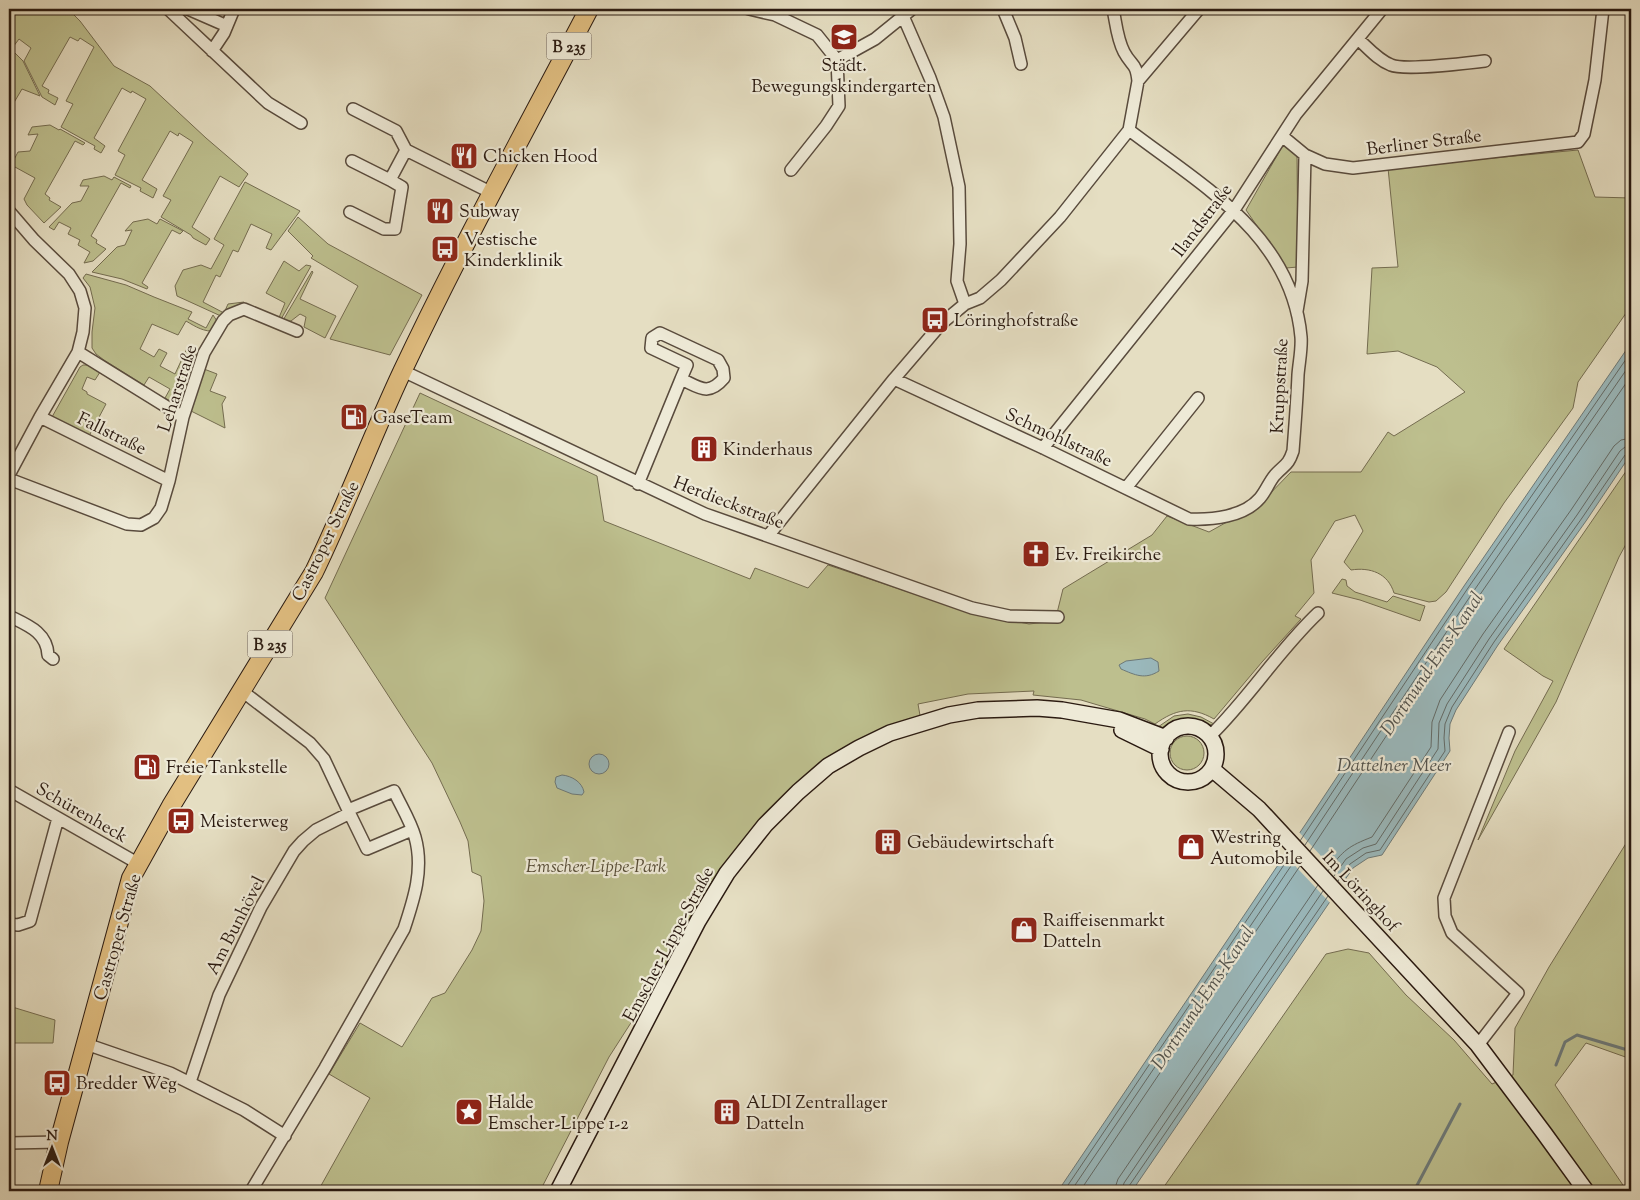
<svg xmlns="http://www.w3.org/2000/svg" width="1640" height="1200" font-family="'Sorts Mill Goudy',serif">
	<rect width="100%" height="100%" fill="#e5dec2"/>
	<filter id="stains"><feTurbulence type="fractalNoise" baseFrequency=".004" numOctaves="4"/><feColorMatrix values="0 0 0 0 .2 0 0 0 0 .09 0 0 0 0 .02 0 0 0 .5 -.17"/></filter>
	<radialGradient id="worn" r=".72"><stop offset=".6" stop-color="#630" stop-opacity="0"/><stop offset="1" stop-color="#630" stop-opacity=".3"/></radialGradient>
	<path fill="#bdbf8e" stroke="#746c50" d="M9,9H68L80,21L114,66L150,86L206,138L248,174L239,187L220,176L192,227L210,239L206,245L193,238L191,235L161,217L171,200L163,196L193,142L179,133L178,136L170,131L142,180L157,189L153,198L140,191L141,188L115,175L125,155L118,151L146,99L132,91L131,93L122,88L94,138L105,146L101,153L94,149L95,146L61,127L73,104L66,101L94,47L80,38L78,41L70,37L42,86L49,90L48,93L58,98L55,105L42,97L24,61L31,48L19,39L13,47L9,45Z
		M14,52L23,61L40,96L22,89L9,111V62Z
		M50,125L59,130L60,129L85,143L83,145L75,141L45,194L50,198L49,200L61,207L44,223L27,205L24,199L35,178L15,167L9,177V169L18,152L30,151L38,134L28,135L32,127Z
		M1283,145L1297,156L1298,267L1286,268L1246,210Z
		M1578,150L1595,197L1631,198V306L1578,382L1573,408L1504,503L1446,592L1436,601L1429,602L1394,593C1388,573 1370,567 1351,570L1344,562L1363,531L1355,515L1335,521L1311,560L1314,593L1295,616L1301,619L1262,662L1214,719C1191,706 1176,709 1155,724L1145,719L1081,700L1033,695L1034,691L968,694L918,704L921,721L795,792L697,920L609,1057L540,1191H318L370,1098L329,1074L360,1023L402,1047L432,998L445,993L472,950L481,931L484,901L481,876L472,872L468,841L460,822L432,763L325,598L420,393L597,476L604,521L750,579L755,568L808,588L828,565L965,611L1029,624L1055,621L1063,589L1152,535L1167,516L1209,532L1261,503L1291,472H1361L1388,432L1394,436L1465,392L1437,367L1398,351L1367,354L1372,268L1398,267L1388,168Z
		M104,176L112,180L114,177L131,186L130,188L121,183L91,236L97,240L96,243L106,249L93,261L84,263L90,252L78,245L80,240L68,234L71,228L59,222L54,230L49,227L72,203L81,201L89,186H80L83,180Z
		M245,182L300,211L271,250L266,248L272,234L251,224L238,252L233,250L220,277L216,275L203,302L224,313L228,304L244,302V305L223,317L177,296L175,286L183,270L201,265L211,269L224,245L214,239Z
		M298,217L328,244L422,295L390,355L330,339L358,286L311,258L313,256L288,231Z
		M148,219L157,224L160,219L183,231L180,234L172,230L142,283L148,287L147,289L122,279L92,272L117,247L125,245L132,230L125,231L133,222Z
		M284,261L299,271L306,265L311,266L280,321L278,320L285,303L266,293Z
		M312,271L313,272L300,299L336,316L325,338L304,327L306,317L300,314L291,321L282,322Z
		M86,274L126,285L154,297L192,312L188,319L206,328L213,315L219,324L215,331C204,332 196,327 186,321L178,335L152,324L140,349L154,357L159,349L167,353L160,366L175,374L188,346L196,351L194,362L182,400L180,403L172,402L165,398L170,389L149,377L144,385L104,360L96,354L92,348V332L95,308L90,287L83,278Z
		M83,365H88L100,372L95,380L87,377L82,389L87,392V394L106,404L89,436L52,417L80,367Z
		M204,369L217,374L210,391L226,397L222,404L225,428L191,411L197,388Z
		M1631,464V535L1619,557L1556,702L1478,840L1515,751L1553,681L1543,676L1504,649Z
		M1342,579L1346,580L1347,586L1355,592L1387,602L1393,596L1425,606L1420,621L1360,600L1332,593Z
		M1188,714L1201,717L1214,724L1205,726C1181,712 1176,731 1158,727L1174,716Z
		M1170 753a17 17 0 1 1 34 0a17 17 0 1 1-34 0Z
		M1630,837H1631V1059L1586,1043L1555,1085L1627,1191H1161L1326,954L1348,949L1369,953L1406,995L1454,1040L1492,1084L1513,1075L1515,1028L1549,967Z
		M9,1006L55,1020L53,1043H9Z"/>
	<path fill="#9ab9bd" stroke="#6d7978" d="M1631,343V454L1586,521L1498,645L1456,710L1450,724L1449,738L1450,751L1382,855L1368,858L1353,868L1132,1191H1058L1307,822L1464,586Z
		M1151,658L1158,662L1159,671C1145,680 1135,675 1121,669L1119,665L1126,661Z
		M589 764a10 10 0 1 1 20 0a10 10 0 1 1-20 0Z
		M562,775C572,776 582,782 584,792L582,795L572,794L557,788L555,782L556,777Z"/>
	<path fill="#e5dec2" d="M1298,831L1346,883L1331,904L1283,853Z"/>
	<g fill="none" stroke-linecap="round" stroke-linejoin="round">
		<path stroke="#626a67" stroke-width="1" d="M1300,841L1468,588L1631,352
			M1305,845L1473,592L1631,363
			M1310,851L1479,596L1631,376
			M1328,871C1343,850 1349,846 1372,837L1431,747L1432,722L1440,700L1483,634L1571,510L1614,446L1621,440L1631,438
			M1334,876L1346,859L1363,848L1376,844L1438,749L1439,723L1447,704L1489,639L1577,515L1620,451L1625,447L1631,446
			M1338,881L1350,864L1366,853L1380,850L1445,751L1444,738L1445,724L1452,707L1494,642L1582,518L1625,455L1631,452
			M1064,1191L1290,856
			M1071,1191L1295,860
			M1080,1191L1300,866
			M1114,1191L1118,1179L1318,885
			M1122,1191L1124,1183L1323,891
			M1128,1191L1129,1186L1328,896"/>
		<path stroke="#6d7978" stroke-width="3" d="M1556,1065L1565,1042L1577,1035L1631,1051
			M1414,1191L1460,1104
			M1513,1191V1188"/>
		<defs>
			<path id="street" d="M168,9L268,103L301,123
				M188,9L227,26
				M749,9L775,15L817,35L837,60L875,39L912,9
				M1003,9L1015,38L1021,64
				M1113,9C1116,23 1117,39 1124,52C1132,67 1136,62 1138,81
				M903,16L930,78L944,117L959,187L960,244L957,281L965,304
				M1358,39C1368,48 1378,60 1391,65C1405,71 1467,63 1485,61
				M212,51L224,33L234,9
				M353,109L396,131L406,150L492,193
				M1282,136L1305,155L1325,164L1353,168L1578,142L1584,134L1595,80L1603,9
				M352,161L390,180L406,150
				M791,170L826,126L839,106L837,60
				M9,211L34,240L69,274L80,291L85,308L83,332L78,352L40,417L9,475
				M350,212L384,229H395L402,187L390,180
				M1297,311L1302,281L1305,155
				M78,352L183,417
				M403,371L705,514L972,608L1009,616L1058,617
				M894,379L1043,448L1189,519C1212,520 1244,517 1260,498C1266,491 1269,482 1275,475C1285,464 1288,466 1293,451C1295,425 1297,400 1298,375C1299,362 1302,349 1301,337C1292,235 1201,185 1129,130
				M40,417L169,481
				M1043,448L1234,210L1296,114L1382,9
				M9,479L127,524L141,525L154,518L161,508L169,481L183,417L204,353L223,321L229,315L244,309L297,331
				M638,484L681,379C699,387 708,397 724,378L723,369L718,360L660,333L652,338L651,348L687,365L681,379
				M1126,488L1198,398
				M768,536L894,379L942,323L965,304L980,298L1001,280L1060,217L1129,130L1138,81L1199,9
				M9,616C27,625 47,632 48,655L53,659
				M242,691L310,743L324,759L348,810L394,791C401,806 411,822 415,837C424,869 414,899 404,929L325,1068L251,1191
				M1210,736C1249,698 1278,651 1318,613
				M9,790L139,864
				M348,810L367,849L412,830
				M9,924L18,925L30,921L58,818
				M86,1044L170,1073L244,1110L285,1136
				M1478,1045L1518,993L1452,933L1445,916L1444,898L1509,732
				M190,1082L219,995L261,907L294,851L303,841L316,830L350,813
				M9,1143L59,1142"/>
			<path id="secondary" d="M1160 754a28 28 0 1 1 56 0a28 28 0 1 1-56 0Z
				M1122,730L1161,749
				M1212,769L1259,809L1478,1045L1544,1133L1586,1191
				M558,1191L698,921L727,873L765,825L798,792L828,766L859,748L890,733L949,715L978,710L1037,708L1062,710L1119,720L1166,738"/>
			<path id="primary" d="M48,1191L59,1142L131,878L171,806L314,572C346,506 371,438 402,372C460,249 526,129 589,9"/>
		</defs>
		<use href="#street" stroke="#594b3d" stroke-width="14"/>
		<use href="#secondary" stroke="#2a1a11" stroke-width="18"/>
		<use href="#primary" stroke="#2a1a11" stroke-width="20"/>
		<use href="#street" stroke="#eeead7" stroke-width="11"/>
		<use href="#secondary" stroke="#eeead7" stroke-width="15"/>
		<use href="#primary" stroke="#e2bf81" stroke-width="18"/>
	</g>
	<defs>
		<symbol id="school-square" viewBox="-11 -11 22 22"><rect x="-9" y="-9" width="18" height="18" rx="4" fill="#8f2418" stroke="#eeead7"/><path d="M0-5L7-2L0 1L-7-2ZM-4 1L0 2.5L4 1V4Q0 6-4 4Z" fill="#fff"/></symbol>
		<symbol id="restaurant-square" viewBox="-11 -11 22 22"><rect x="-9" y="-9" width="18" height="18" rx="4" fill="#8f2418" stroke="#eeead7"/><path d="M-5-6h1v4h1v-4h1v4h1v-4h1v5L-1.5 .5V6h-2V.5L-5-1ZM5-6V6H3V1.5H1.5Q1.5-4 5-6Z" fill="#fff"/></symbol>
		<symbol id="bus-square" viewBox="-11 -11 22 22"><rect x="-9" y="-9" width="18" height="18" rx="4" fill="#8f2418" stroke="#eeead7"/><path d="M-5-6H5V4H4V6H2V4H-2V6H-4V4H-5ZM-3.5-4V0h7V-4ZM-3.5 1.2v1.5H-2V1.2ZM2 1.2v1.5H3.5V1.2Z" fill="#fff"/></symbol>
		<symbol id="fuel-square" viewBox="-11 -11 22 22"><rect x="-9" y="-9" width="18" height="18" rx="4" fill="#8f2418" stroke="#eeead7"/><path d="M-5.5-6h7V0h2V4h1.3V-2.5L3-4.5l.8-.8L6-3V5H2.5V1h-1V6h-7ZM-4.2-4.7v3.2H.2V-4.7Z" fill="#fff"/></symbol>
		<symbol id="building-square" viewBox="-11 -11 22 22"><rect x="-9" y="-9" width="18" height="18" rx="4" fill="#8f2418" stroke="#eeead7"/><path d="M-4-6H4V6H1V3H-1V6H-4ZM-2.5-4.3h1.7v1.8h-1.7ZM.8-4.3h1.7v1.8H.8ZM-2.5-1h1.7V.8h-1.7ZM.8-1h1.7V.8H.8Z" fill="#fff"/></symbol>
		<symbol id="church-square" viewBox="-11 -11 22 22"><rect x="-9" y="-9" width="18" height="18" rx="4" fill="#8f2418" stroke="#eeead7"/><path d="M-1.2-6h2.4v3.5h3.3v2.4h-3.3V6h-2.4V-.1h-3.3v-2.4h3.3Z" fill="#fff"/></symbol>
		<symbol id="shop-square" viewBox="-11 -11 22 22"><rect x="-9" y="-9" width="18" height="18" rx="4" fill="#8f2418" stroke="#eeead7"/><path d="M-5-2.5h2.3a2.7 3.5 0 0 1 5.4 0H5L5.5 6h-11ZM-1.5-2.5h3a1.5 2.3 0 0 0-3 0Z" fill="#fff"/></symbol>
		<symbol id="sight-square" viewBox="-11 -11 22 22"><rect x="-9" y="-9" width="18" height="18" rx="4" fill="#8f2418" stroke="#eeead7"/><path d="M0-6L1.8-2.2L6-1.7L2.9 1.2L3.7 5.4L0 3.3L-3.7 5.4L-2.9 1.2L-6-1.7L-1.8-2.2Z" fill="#fff"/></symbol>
	</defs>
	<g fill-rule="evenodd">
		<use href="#school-square" x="828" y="21" width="32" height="32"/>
		<use href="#restaurant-square" x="448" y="140" width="32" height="32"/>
		<use href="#restaurant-square" x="424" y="195" width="32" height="32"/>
		<use href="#bus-square" x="429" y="233" width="32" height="32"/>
		<use href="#bus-square" x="919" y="304" width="32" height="32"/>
		<use href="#fuel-square" x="338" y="401" width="32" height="32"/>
		<use href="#building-square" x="688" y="433" width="32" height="32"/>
		<use href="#church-square" x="1020" y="538" width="32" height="32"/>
		<use href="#fuel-square" x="131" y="751" width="32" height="32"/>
		<use href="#bus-square" x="165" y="805" width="32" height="32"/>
		<use href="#building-square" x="872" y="826" width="32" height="32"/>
		<use href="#shop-square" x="1175" y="831" width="32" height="32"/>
		<use href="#shop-square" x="1008" y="914" width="32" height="32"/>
		<use href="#bus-square" x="41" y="1067" width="32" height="32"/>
		<use href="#sight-square" x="453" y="1096" width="32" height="32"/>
		<use href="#building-square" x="711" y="1096" width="32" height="32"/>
	</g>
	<g text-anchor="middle" stroke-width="4.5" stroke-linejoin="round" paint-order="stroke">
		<g fill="#eeead7" stroke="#65584c" stroke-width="1">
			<rect x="546.5" y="32.5" width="45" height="27" rx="4"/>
			<rect x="247.5" y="630.5" width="45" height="27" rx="4"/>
		</g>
		<g font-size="16" font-weight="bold" fill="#2a1a11">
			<text x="569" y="52">B 235</text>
			<text x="270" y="650">B 235</text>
		</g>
		<g font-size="18" fill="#2a1a11" stroke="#eeead7" text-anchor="start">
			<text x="844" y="71" text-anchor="middle">Städt.<tspan x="844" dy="21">Bewegungskindergarten</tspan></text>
			<text x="483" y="162">Chicken Hood</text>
			<text x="459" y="217">Subway</text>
			<text x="464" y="245">Vestische<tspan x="464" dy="21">Kinderklinik</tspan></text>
			<text x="954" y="326">Löringhofstraße</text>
			<text x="373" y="423">GaseTeam</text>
			<text x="723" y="455">Kinderhaus</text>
			<text x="1055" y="560">Ev. Freikirche</text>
			<text x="166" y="773">Freie Tankstelle</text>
			<text x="200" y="827">Meisterweg</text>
			<text x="1210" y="843">Westring<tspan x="1210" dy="21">Automobile</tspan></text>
			<text x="907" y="848">Gebäudewirtschaft</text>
			<text x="1043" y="926">Raiffeisenmarkt<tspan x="1043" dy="21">Datteln</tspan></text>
			<text x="76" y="1089">Bredder Weg</text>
			<text x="488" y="1108">Halde<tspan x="488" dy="21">Emscher-Lippe 1-2</tspan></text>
			<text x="746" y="1108">ALDI Zentrallager<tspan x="746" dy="21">Datteln</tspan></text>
		</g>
		<g font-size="18" fill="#2a1a11" stroke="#eeead7">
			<text transform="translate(1424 142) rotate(-7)" y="6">Berliner Straße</text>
			<text transform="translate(1202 220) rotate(-53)" y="6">Ilandstraße</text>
			<text transform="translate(1279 386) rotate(-87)" y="6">Kruppstraße</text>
			<text transform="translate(177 388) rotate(-72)" y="6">Leharstraße</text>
			<text transform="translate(112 433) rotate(26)" y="6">Fallstraße</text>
			<text transform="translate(1059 437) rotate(25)" y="6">Schmohlstraße</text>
			<text transform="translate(729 502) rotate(21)" y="6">Herdieckstraße</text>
			<text transform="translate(325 541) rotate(-64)" y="6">Castroper Straße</text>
			<text transform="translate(82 812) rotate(30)" y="6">Schürenheck</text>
			<text transform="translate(1361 891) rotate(47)" y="6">Im Löringhof</text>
			<text transform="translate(235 925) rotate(-63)" y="6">Am Bunhövel</text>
			<text transform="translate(117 937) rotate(-74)" y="6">Castroper Straße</text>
			<text transform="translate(668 944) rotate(-62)" y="6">Emscher-Lippe-Straße</text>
		</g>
		<g font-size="18" font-style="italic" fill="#564c36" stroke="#eeead7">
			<text x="596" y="872">Emscher-Lippe-Park</text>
		</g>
		<g font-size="19" font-style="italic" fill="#51524d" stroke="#eeead7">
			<text transform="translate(1431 663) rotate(-56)" y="7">Dortmund-Ems-Kanal</text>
			<text x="1394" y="771">Dattelner Meer</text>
			<text transform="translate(1202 997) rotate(-56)" y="7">Dortmund-Ems-Kanal</text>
		</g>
	</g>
	<rect width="1640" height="1200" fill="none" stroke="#e5dec2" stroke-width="30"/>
	<rect x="10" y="10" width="1620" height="1180" fill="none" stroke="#2a1a11" stroke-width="2.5"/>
	<rect x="15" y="15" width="1610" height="1170" fill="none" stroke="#2a1a11"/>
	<g transform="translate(52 1148)" stroke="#eeead7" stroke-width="4" paint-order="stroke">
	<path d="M0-4L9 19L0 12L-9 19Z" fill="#2a1a11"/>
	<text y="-8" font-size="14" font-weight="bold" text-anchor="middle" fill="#2a1a11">N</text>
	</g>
	<rect width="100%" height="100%" filter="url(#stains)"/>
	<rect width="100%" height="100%" fill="url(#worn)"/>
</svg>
